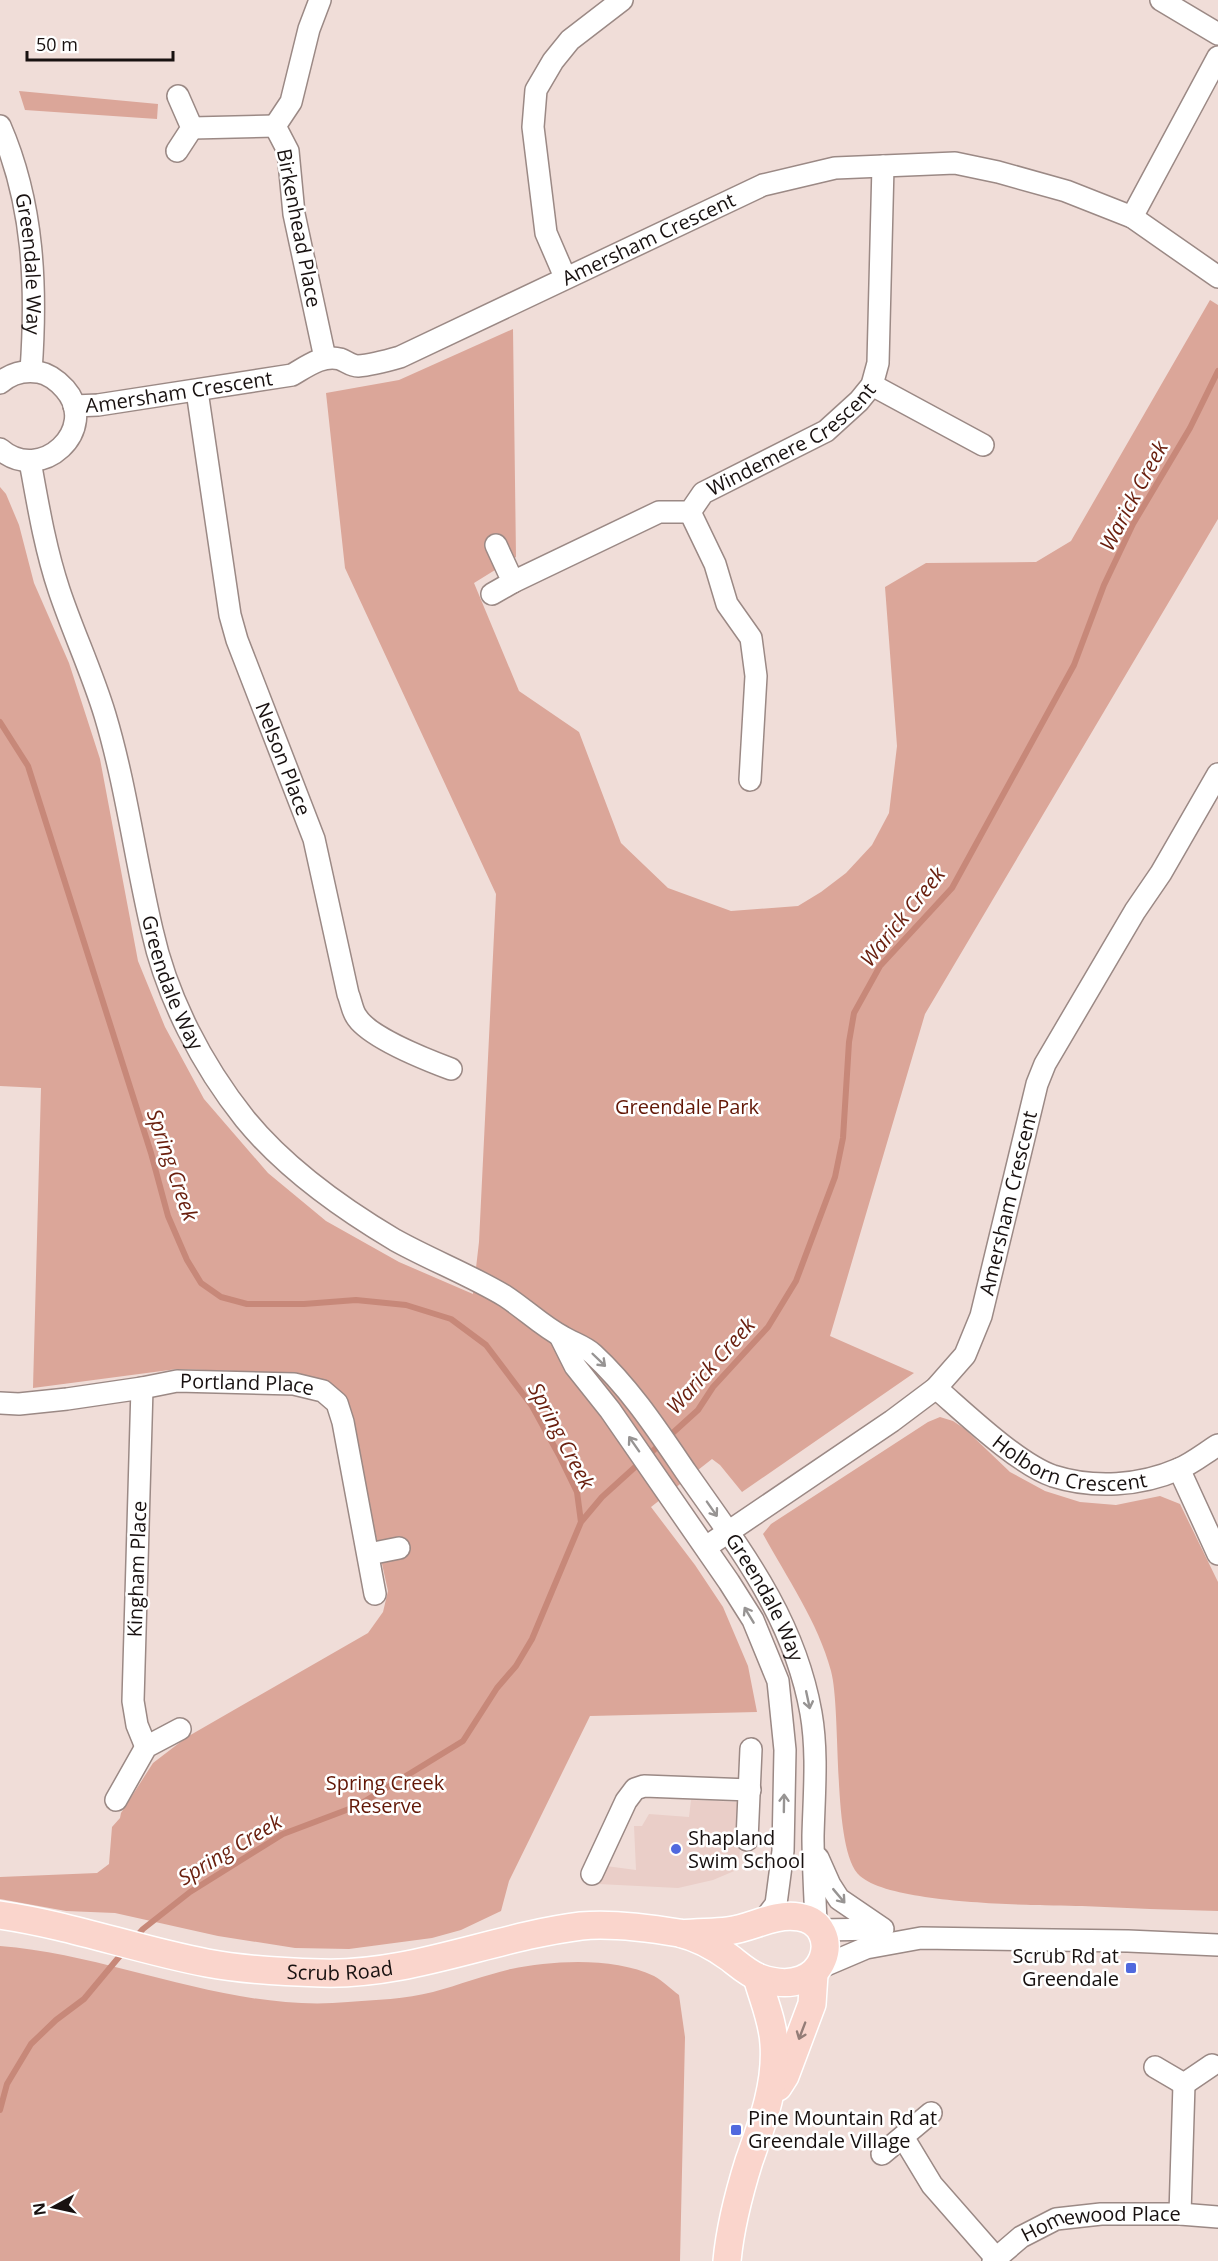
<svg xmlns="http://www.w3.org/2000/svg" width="1218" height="2261" font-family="'Open Sans',sans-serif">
	<rect width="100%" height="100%" fill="#f0ddd8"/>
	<path fill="#eacec8" d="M691,1800L742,1802L739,1869L713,1880L678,1888L598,1884L606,1866L636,1870L634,1826H642L649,1814L689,1817Z"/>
	<path fill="#dba699" d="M19,91L158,104L157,119L25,110Z
		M1210,300L1218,305V519L925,1014L830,1336L914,1373L742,1492L720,1465L712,1459L651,1507L695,1565L723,1607L748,1666L757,1712L590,1716L509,1881L501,1911L461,1930L432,1938L349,1949L295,1948L218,1936L115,1913L66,1911L0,1899V1877L97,1873L109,1864L112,1827L120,1818L121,1813L153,1763L187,1737L368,1633L383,1612L388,1591L354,1436L344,1404L320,1379L287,1373L177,1369L33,1388L41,1088L0,1086V487L6,494L19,525L34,583L69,663L100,759L138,961L165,1027L204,1099L268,1173L326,1221L399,1262L473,1294L479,1242L496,894L345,568L326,393L399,380L513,329L516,557L474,583L519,691L579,732L621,843L668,888L731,911L798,906L821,892L846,873L872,845L889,813L897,746L885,587L926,563L1036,562L1071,541Z
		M940,1417L953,1421L965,1429L1010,1472L1045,1491L1080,1502L1116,1505L1160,1496L1180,1504L1218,1582V1911C1173,1910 1127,1908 1082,1906C1035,1905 893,1905 860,1876C831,1851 842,1712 831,1671C818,1622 787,1578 763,1534L771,1524L928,1422Z
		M0,1946C117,1955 228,2013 348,2002C375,2000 406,1999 433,1992C459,1985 485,1975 511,1969C553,1960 615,1957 654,1976C663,1981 671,1989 679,1995L685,2037L680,2261H0Z"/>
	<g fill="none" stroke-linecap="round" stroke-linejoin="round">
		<path stroke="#c78879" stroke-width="6" d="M0,722L28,766L151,1153L168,1216L187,1260L201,1283L221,1297L247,1304H304L356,1300L406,1305L451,1319L486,1345L532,1406L559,1455L577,1492L581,1522L532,1639L516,1666L497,1688L463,1741L357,1806L283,1834L190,1892L143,1929L134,1939
			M581,1522L602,1497L698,1410L713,1387L768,1327L796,1281L835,1177L843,1138L849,1042L854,1013L880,966L952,888L1074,665L1104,585L1133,524L1190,428L1218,371
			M0,2110L7,2084L31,2044L56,2020L84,1999L124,1951"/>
		<defs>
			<g id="minor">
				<path d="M320,0L309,29L291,102L275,126L288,151L294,214L325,358"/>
				<path d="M1161,0L1218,34"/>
				<path id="s1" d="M0,126C34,204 37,288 31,371"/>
				<path d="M192,128L275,126"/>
				<path d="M177,151L192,128L178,96"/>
				<path d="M1132,217L1218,57"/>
				<path d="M565,277L546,233L533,127L536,90L553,61L570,40L622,0"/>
				<path d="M0,383C10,374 24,370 38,372C49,374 57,380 65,389C100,429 41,485 0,449"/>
				<path d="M872,385L983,445"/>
				<path id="s2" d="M197,391L230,615L237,640L314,839L348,994C351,1001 352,1010 356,1016C368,1037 427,1060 451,1069"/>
				<path id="s3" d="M74,406L98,405L292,375C306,367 323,354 340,359C346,361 351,366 358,366C372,365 386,361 400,357L763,185L835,168L955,163L998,172L1066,191L1132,217L1218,277"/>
				<path id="s4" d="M30,461C38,505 45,548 59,590C73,632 92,672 105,715C126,785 135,858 152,930C167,998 202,1065 245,1119C285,1168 341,1208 395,1240C431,1260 470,1275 505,1296C525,1309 542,1326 563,1337C573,1343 584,1346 593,1354C630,1388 658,1431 686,1472C740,1549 794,1617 811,1713C818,1753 814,1795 813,1836C813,1865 815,1895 816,1924"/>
				<path d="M690,512L715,564L727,604L751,638L756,676L750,780"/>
				<path id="s5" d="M513,582L659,512H690L703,493L826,431L859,401L872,385L878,363L883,166"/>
				<path d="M492,594L513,582L496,545"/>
				<path d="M560,1336L575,1366L610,1410L729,1582L753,1620L778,1681L785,1750L783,1851L776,1904L764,1920"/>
				<path d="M142,1388L133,1701L137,1725L146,1747"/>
				<path id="s6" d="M936,1388C966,1414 1018,1464 1053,1476C1094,1489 1140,1486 1179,1469C1193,1463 1205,1453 1218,1445"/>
				<path id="s7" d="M0,1403L19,1404L67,1399L142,1388L177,1381L294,1384L323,1391L337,1403L343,1422L375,1594"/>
				<path d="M1179,1469L1218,1554"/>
				<path id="s8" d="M706,1547L892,1421L936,1388L965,1355L981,1316L1037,1084L1045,1064L1135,911L1161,873L1218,774"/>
				<path d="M369,1554L399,1548"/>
				<path d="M116,1800L146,1747L180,1729"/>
				<path d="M747,1840L751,1749"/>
				<path d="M818,1858L830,1885L839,1899L883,1929"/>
				<path d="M592,1874L626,1801L635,1789L644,1786L750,1790"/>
				<path d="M820,1930L882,1929"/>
				<path d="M819,1968L866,1948L921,1938L1128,1941L1218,1945"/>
				<path d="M1155,2067L1184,2084L1212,2065"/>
				<path d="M903,2137L932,2185L996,2258"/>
				<path d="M882,2154L931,2113"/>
				<path d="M1180,2214L1184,2084"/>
				<path id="s9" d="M993,2261L1021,2237L1056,2219L1101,2214H1180L1218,2217"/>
			</g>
			<g id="major">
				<path id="s10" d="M0,1915C70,1925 138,1950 207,1963C244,1970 284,1972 321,1973C411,1976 493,1937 581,1926C611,1923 649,1928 679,1933C697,1937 715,1947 730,1958C739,1965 749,1974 760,1978C829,2002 845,1924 799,1917C773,1913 753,1928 728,1931C713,1933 697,1932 682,1934"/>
				<path d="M778,2087L785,2076L812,2004L814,1974"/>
				<path d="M727,2261C730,2228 739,2193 749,2161C762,2124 777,2084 774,2044C773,2021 763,1999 757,1977"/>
			</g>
		</defs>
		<use href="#minor" stroke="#9b8985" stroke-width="24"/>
		<use href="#major" stroke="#fff" stroke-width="30"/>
		<use href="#minor" stroke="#fff" stroke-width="21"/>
		<use href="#major" stroke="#fad5cc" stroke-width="27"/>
	</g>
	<defs><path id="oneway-shaft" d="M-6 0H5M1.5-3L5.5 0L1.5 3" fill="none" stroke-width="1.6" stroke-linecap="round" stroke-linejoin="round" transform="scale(1.5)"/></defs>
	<g stroke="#979493">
		<use href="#oneway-shaft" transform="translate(599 1360) rotate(44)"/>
		<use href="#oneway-shaft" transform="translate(634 1444) rotate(-125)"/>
		<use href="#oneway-shaft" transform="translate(712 1509) rotate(55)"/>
		<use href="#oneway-shaft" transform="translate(749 1615) rotate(-121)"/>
		<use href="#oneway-shaft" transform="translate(808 1700) rotate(78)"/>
		<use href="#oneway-shaft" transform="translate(784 1803) rotate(-89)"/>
		<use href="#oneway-shaft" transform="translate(839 1896) rotate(50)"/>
	</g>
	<use stroke="#947d77" href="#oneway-shaft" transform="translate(802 2031) rotate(111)"/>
	<g fill="#5069de" stroke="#fff" stroke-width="2">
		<circle cx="676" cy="1849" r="6"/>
		<rect x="1125" y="1962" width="12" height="12" rx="3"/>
		<rect x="730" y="2124" width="12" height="12" rx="3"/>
	</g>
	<g text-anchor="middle" stroke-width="5" stroke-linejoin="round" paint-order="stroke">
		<g font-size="20" fill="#181110" stroke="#fff">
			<text transform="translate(299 228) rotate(79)" y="7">Birkenhead Place</text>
			<text dy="7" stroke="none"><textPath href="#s3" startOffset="610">Amersham Crescent</textPath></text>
			<text dy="7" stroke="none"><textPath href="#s1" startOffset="142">Greendale Way</textPath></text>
			<text dy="7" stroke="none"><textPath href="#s3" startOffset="106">Amersham Crescent</textPath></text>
			<text dy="7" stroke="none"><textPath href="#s5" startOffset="320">Windemere Crescent</textPath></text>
			<text dy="7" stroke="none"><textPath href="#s2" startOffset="380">Nelson Place</textPath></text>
			<text dy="7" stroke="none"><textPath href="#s4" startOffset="542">Greendale Way</textPath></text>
			<text dy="7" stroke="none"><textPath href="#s8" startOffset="482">Amersham Crescent</textPath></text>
			<text dy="7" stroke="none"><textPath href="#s7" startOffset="249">Portland Place</textPath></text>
			<text dy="7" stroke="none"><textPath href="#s6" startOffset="160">Holborn Crescent</textPath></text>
			<text transform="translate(137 1569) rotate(-88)" y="7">Kingham Place</text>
			<text dy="7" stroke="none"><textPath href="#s4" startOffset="1420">Greendale Way</textPath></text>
			<text dy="7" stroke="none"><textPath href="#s10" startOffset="346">Scrub Road</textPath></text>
			<text dy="7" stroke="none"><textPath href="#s9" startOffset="120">Homewood Place</textPath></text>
		</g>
		<g font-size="20" fill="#621706" stroke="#fff">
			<text x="687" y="1114">Greendale Park</text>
			<text x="385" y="1790">Spring Creek<tspan x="385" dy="23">Reserve</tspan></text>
		</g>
		<g font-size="20" fill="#181110" stroke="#fff" text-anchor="start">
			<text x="688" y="1845">Shapland<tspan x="688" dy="23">Swim School</tspan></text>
			<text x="1119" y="1963" text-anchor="end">Scrub Rd at<tspan x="1119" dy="23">Greendale</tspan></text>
			<text x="748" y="2125">Pine Mountain Rd at<tspan x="748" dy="23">Greendale Village</tspan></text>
		</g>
		<g font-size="21" font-style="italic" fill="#691e0d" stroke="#fff">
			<text transform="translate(1134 496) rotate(-62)" y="7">Warick Creek</text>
			<text transform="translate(903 917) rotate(-51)" y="7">Warick Creek</text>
			<text transform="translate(172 1165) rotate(71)" y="7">Spring Creek</text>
			<text transform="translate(711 1366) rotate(-48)" y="7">Warick Creek</text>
			<text transform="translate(561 1436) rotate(62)" y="7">Spring Creek</text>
			<text transform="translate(230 1850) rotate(-31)" y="7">Spring Creek</text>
		</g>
	</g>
	<g transform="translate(54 2207) rotate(262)" stroke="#ffffff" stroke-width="4.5" paint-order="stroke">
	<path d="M0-4.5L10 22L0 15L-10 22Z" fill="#181110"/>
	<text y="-9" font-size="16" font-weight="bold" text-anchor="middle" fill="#181110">N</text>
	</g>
	<path d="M27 51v9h146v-9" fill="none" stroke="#181110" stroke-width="3"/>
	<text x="36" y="51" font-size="18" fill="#181110" stroke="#ffffff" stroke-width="4.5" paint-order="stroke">50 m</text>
</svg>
